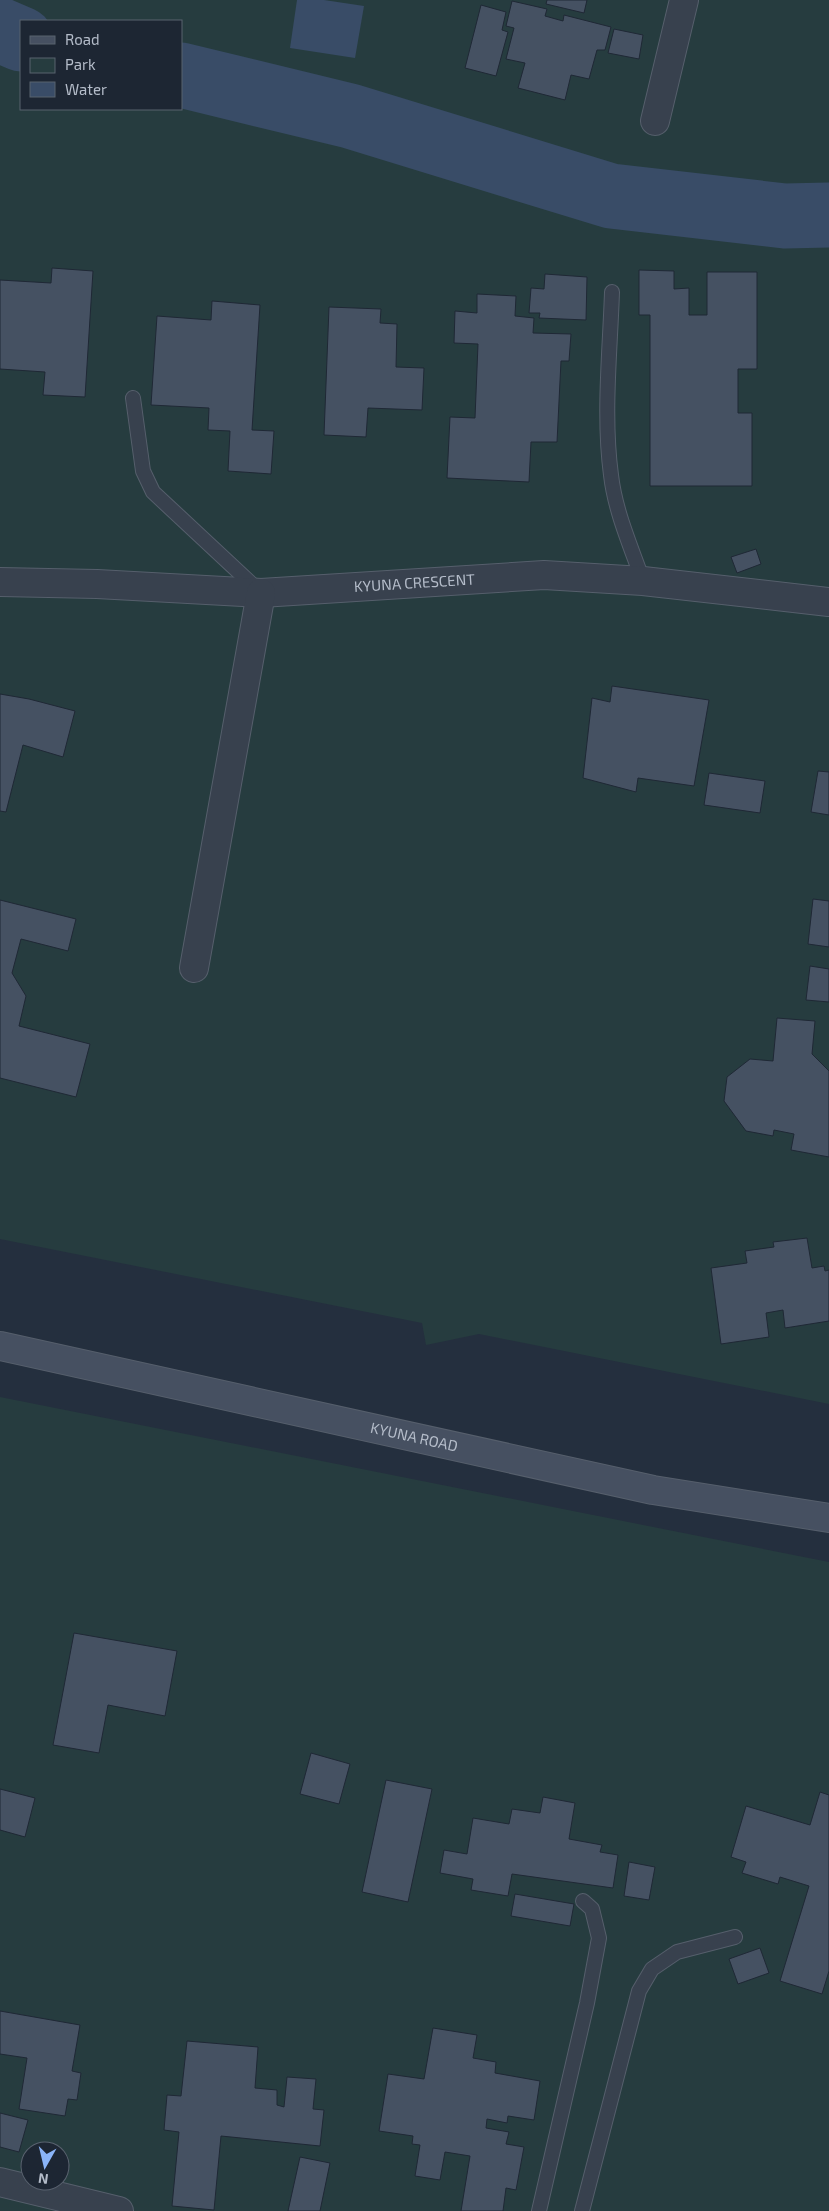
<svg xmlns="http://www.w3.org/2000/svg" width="829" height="2211" font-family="'Exo 2',sans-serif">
	<rect width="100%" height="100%" fill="#242f3e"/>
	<path fill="#263c3f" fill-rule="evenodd" d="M0,0H829V1404L479,1334L426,1345L422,1323L0,1239ZM21,21H181V109H21Z
		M0,1397L829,1562V2211H0ZM30,2151H60V2181H30Z"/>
	<path fill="#394c67" d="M297,0H324L364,6L355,58L290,48Z"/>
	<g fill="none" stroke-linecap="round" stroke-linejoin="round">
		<path stroke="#394c67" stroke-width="65" d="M0,30L21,39
			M181,75L350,116L611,196L785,216L829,215"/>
	</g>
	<path fill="#455162" stroke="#1f2835" d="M547,0H587L584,13L546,4Z
		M512,1L547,9L545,16L563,21L564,15L611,27L605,50H597L589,79L571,75L565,100L518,88L525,63L506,59L514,28L506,26Z
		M481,5L506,12L502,30L508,32L496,76L465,68Z
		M614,29L643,35L639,59L608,53Z
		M52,268L93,271L85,397L43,395L45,372L0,369V280L51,283Z
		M639,270L674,271V289L689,288V315H707V272H757V369H738V413H752V486H650V315H639Z
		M545,274L587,277L586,320L539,318L540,313H529L531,288L544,289Z
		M477,294L516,296L515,316L534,318L533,333L571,334L569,361H561L557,442H531L529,482L447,478L450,417L475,418L478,344L454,343L455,311L477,313Z
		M212,301L260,305L252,430L274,431L271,474L228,471L230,431L208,430L209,408L151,405L157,316L211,320Z
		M329,307L381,309L380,323L397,324L396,367L424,368L422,410L368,408L366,437L324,435Z
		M756,549L761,564L737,573L731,557Z
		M612,686L709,700L694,786L638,778L636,792L583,778L592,698L610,702Z
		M0,694L29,699L75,711L63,757L23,745L6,812L0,811Z
		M818,771L829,772V815L811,812Z
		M709,773L765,781L760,813L704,805Z
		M813,899L829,901V947L808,944Z
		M0,900L76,919L68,951L21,939L12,973L26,996L19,1026L90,1044L76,1097L0,1078Z
		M810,966L829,969V1002L806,1000Z
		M777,1018L815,1021L812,1054L829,1071V1157L791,1150L794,1134L774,1130L773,1136L746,1131L724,1101L727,1077L750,1059L773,1061Z
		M807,1238L812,1268L824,1266L825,1271L829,1270V1321L785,1328L783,1310L766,1313L769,1337L721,1344L711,1268L747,1263L745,1251L774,1247L773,1242Z
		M74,1633L177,1651L165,1716L108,1705L99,1753L53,1745Z
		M311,1753L350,1764L339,1804L300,1794Z
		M386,1780L432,1789L408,1902L362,1892Z
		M0,1789L35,1798L25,1837L0,1830Z
		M820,1792L829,1795V1971L822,1994L780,1981L809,1886L780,1877L778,1884L742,1873L746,1862L731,1857L746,1806L810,1825Z
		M543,1797L575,1803L569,1839L602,1845L600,1852L618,1855L613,1888L512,1874L508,1896L471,1890L473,1879L440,1873L444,1850L467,1854L473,1818L509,1824L512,1809L540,1813Z
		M629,1862L655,1867L649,1900L624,1896Z
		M515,1894L574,1904L570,1926L511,1916Z
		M760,1948L769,1973L738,1984L729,1959Z
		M0,2011L80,2025L72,2071L81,2073L77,2100L68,2099L65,2116L19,2109L27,2058L0,2054Z
		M433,2028L477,2035L473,2058L496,2062L495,2073L540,2081L534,2120L508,2116L507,2123L487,2119L486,2128L509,2132L506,2144L524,2147L516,2190L506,2188L503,2211H461L470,2156L445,2152L440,2180L415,2176L420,2145L412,2144L413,2136L379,2131L388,2074L424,2079Z
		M187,2041L258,2047L255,2088L277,2090V2105L284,2107L287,2077L316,2079L313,2109L324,2110L320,2146L221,2136L214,2210L172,2206L179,2132L164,2130L167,2095L181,2096Z
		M0,2113L28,2120L19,2152L0,2147Z
		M300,2157L330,2163L320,2211H288Z"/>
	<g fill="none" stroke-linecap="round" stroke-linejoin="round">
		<defs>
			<path id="service" d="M612,292C610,352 603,415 611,475C615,511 631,547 643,581
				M133,398L143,471L153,492L259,591
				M539,2211L587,2003L599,1938L592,1909L583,1901
				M582,2211L639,1991L652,1969L677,1952L735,1937"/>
			<g id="minor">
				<path d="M655,121L684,0"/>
				<path id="s1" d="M0,582L97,584L261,593L544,575L643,581L829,602"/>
				<path d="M194,968L261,593"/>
				<path d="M0,2182L119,2211"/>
			</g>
			<g id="secondary">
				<path id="s2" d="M0,1346L653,1490L829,1518"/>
			</g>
		</defs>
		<use href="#service" stroke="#565f6c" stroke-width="16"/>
		<use href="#minor" stroke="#565f6c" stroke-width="30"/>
		<use href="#secondary" stroke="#565f6c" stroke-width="30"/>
		<use href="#service" stroke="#38414e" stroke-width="14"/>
		<use href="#minor" stroke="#38414e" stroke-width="28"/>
		<use href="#secondary" stroke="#465061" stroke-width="28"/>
	</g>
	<g text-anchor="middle" stroke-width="5" stroke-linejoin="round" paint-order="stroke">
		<g font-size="15" fill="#b4bcc9" stroke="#1d2633">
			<text dy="5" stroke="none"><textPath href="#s1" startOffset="415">KYUNA CRESCENT</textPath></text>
			<text dy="5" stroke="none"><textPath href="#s2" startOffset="424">KYUNA ROAD</textPath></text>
		</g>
	</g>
	<rect x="20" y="20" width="162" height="90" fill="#1d2633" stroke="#59626f"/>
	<rect x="30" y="36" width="25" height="8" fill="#465061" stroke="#59626f"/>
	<text x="65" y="45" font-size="15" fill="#b4bcc9">Road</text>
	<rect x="30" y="58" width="25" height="15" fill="#263c3f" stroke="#59626f"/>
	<text x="65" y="70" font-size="15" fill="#b4bcc9">Park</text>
	<rect x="30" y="82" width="25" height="15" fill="#394c67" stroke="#59626f"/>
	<text x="65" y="95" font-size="15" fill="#b4bcc9">Water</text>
	<g transform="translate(45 2166) rotate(188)"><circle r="24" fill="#1d2633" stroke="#59626f"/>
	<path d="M0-4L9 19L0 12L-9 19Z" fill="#8ab4f8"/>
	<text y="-8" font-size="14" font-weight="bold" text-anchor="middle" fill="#b4bcc9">N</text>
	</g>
</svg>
